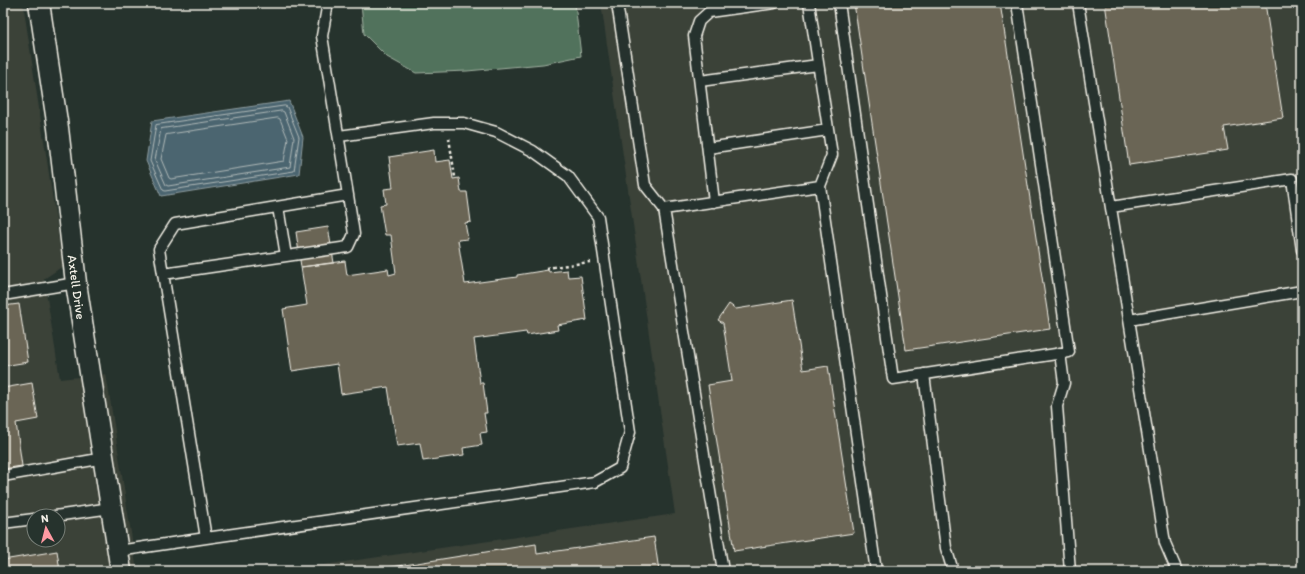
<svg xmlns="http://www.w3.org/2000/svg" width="1305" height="574" font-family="Itim,sans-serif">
	<rect width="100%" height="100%" fill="#26332d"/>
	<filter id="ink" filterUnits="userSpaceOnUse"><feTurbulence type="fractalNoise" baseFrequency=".025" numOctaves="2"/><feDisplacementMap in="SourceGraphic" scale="8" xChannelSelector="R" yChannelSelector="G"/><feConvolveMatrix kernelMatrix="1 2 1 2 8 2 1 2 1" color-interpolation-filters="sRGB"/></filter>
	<g filter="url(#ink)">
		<path fill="#3b4239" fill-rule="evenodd" d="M3,3H23L63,266L44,279L60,379L106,374L137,571H3ZM34,516H58V540H34Z
			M601,3H1302V571H282L675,514Z"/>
		<path fill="#51725c" stroke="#a2b2a2" d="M361,3H575L581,56L543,64L467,71L416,73L387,57L364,34Z"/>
		<path fill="#4b6570" stroke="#8f9da0" d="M289,101L303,137L299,174L161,196L146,161L152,121Z"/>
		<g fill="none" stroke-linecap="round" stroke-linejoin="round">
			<path stroke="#b0b9b8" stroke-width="1" d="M285,106L287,107L299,137L294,171L165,191L163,190L150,161L156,125Z
				M282,111L284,112L294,138L290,167L168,186L166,185L155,160L161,129Z
				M278,118L280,119L288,139L284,161L171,179L169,178L161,159L166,135Z"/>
		</g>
		<path fill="#6b6554" stroke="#f4f1e8" d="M854,3H1000L1050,329L906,350Z
			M1105,3H1265L1283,118L1224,127L1228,150L1129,165Z
			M434,150L435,162L450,160L453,179L459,178L461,192H467L471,222L465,223L468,239L458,240L465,284L517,277V275L548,270L549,272L567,270L568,277L581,276L587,320L557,325L558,330L527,335L526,332L474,339L480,383H483L487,413H484L487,432L480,433L482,445L463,448L464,455L423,461L420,443L397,446L388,387L341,394L337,364L292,371L283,309L307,305L301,267L345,261L347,275L388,269L389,275L396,273L391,235H385L380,205L386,204L384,189L393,188L389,157Z
			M328,227L334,263L301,267L296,232Z
			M792,300L803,370L828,366L854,533L734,551L708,385L732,381L723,323L718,320L729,304L736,309Z
			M19,304L28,362L3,366V306Z
			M32,383L38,419L16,423L22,466L3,469V388Z
			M654,537L659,571H367L536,544L537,554Z
			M57,551L60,571H3V560Z"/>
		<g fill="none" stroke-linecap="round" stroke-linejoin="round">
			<defs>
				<path id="service" d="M617,3L645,185L664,209L723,571
					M809,3L832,155L820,186L876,571
					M839,3L893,379L1069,352L1017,3
					M1078,3L1165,543L1177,571
					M700,81L818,65
					M708,148L828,130
					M714,202L694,36L699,21L709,12L774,3
					M278,207L286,256
					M1111,207L1292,179L1302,250
					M664,209L820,186
					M163,274L348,247L354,234L348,195
					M3,295L76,283
					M1129,320L1302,291
					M1060,353L1064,383L1057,406L1070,571
					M924,374L946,548L953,571
					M3,476L104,458
					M55,516L111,508
					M3,523L34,519
					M206,538L595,482L620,468L630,432L598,217L568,176L533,151L496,132L464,123H434L339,136
					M118,551L206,538L159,249L175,224L348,195L322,36L327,8L329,3"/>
				<path id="minor" d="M39,3L58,128L76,283L121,571"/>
			</defs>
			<use href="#service" stroke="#f4f1e8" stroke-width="13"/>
			<use href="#minor" stroke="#f4f1e8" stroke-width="23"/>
			<path stroke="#f4f1e8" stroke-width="2.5" stroke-dasharray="3 3" stroke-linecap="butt" d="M449,138L455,177
				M546,268L590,262"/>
			<use href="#service" stroke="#26332d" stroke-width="10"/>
			<use href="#minor" stroke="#26332d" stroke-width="20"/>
		</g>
	</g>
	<g text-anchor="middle" stroke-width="4" stroke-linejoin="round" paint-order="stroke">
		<g font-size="13" fill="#f4f1e8" stroke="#26332d">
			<text transform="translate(77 287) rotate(82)" y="5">Axtell Drive</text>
		</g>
	</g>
	<rect width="1305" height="574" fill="none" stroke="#26332d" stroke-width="16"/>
	<rect x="8" y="8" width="1289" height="558" fill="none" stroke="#f4f1e8" stroke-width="1.5" filter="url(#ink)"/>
	<g transform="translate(46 528) rotate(353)"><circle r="19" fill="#26332d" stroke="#787f78"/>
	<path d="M0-3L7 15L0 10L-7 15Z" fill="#ff9aa2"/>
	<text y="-6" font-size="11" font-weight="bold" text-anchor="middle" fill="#f4f1e8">N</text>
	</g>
</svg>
